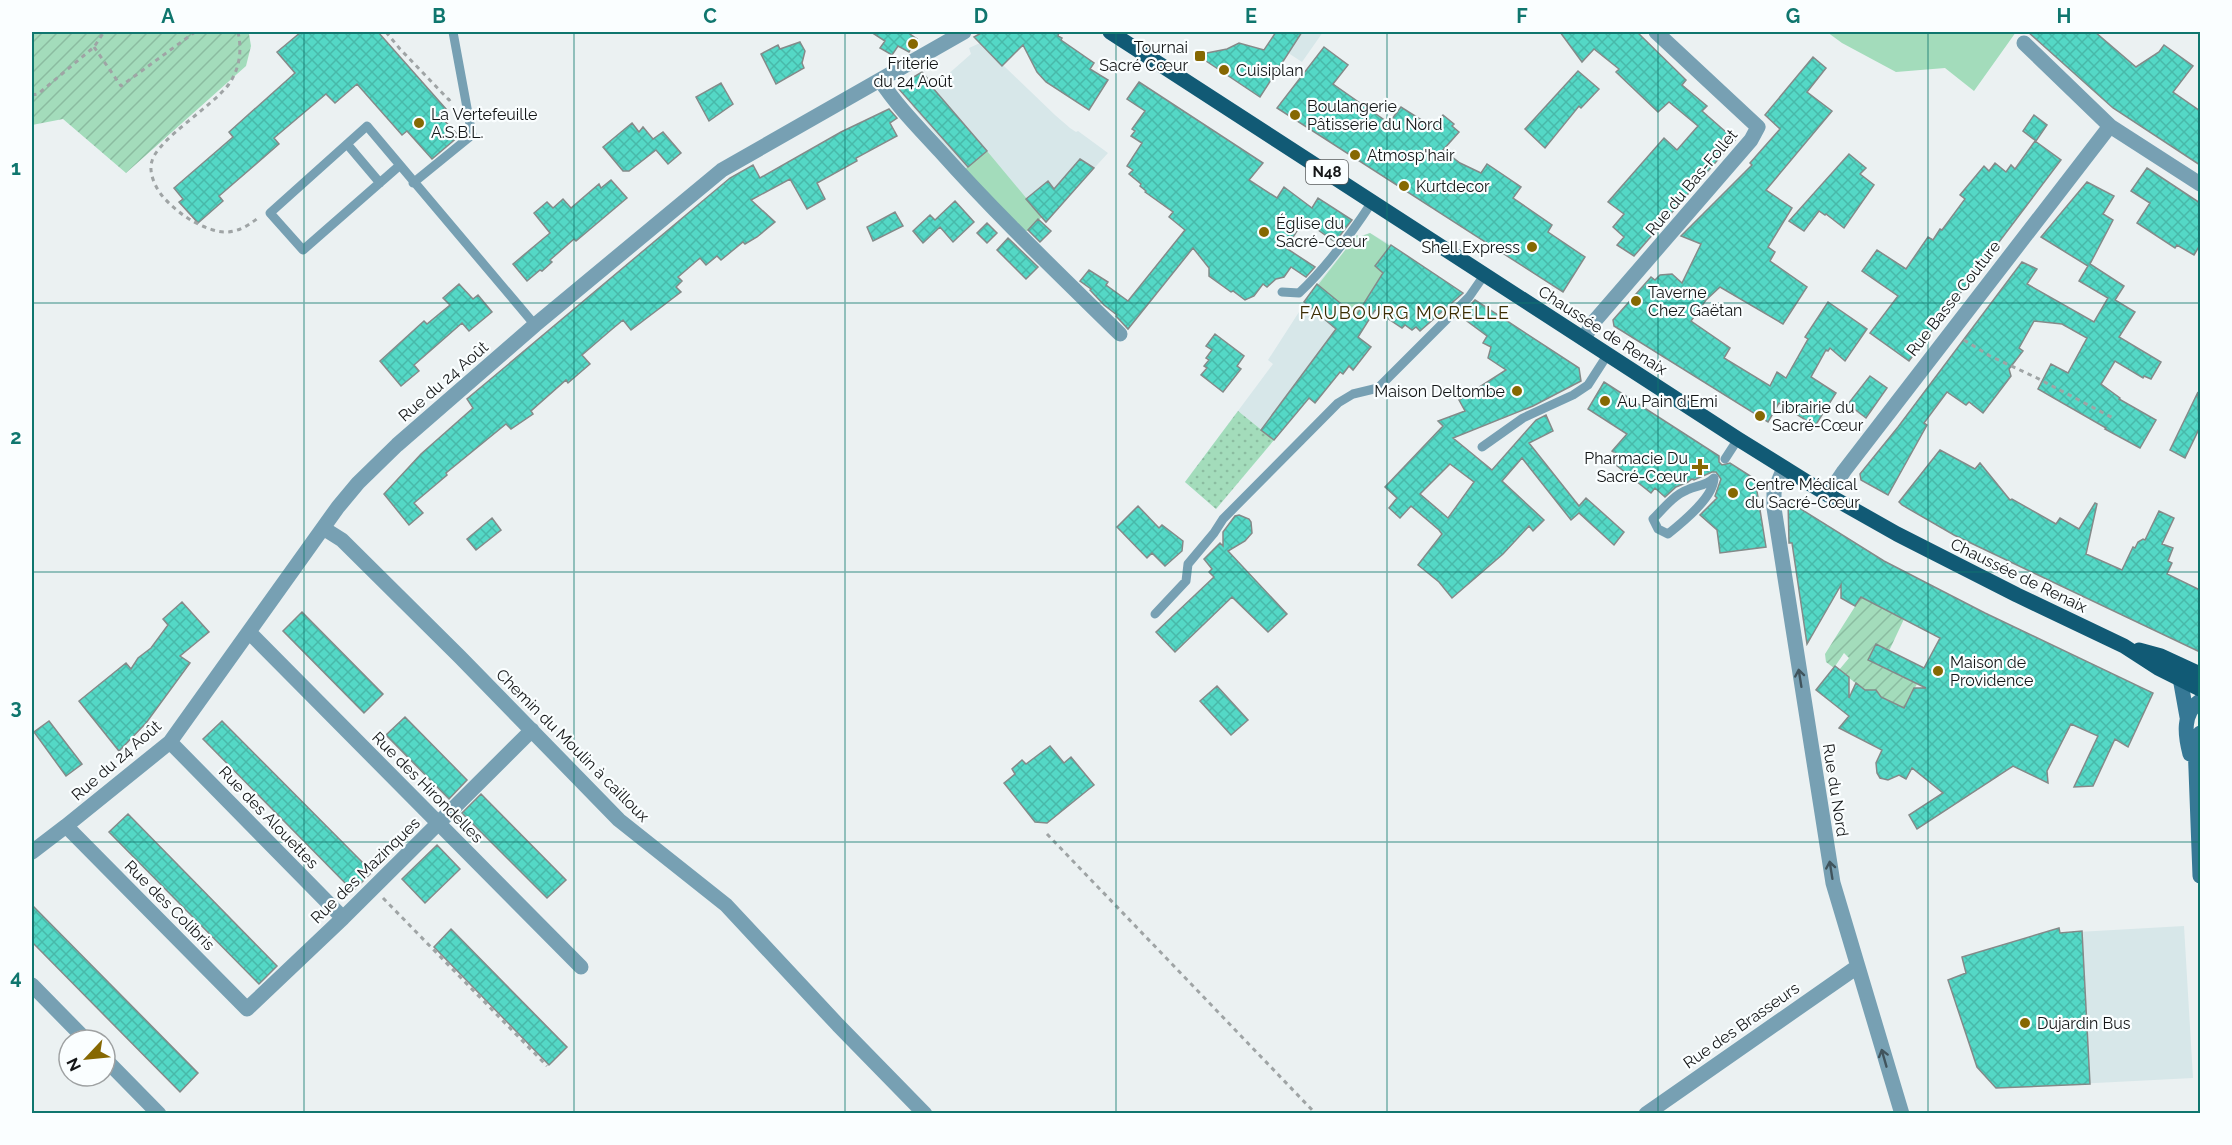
<svg xmlns="http://www.w3.org/2000/svg" width="2232" height="1145" font-family="Raleway,sans-serif">
	<defs>
		<pattern id="park-dots" width="8" height="8" patternUnits="userSpaceOnUse" patternTransform="scale(1.5)"><rect width="8" height="8" fill="#a3dcbb"/><path d="M2 2h.1M6 6h.1" fill="none" stroke="#8bbca0" stroke-width="1.8" stroke-linecap="round"/></pattern>
		<pattern id="garden-furrows" width="10" height="10" patternUnits="userSpaceOnUse" patternTransform="scale(1.5)"><rect width="10" height="10" fill="#a3dcbb"/><path d="M-1 1l2-2M0 10L10 0M9 11l2-2" fill="none" stroke="#8bbca0"/></pattern>
		<pattern id="building-cross-hatch" width="8" height="8" patternUnits="userSpaceOnUse" patternTransform="scale(1.5)"><rect width="8" height="8" fill="#54d8c6"/><path d="M0 0l8 8M0 8l8-8" fill="none" stroke="#48b9a9"/></pattern>
	</defs>
	<rect width="100%" height="100%" fill="#ebf1f2"/>
	<path fill="#d7e7e9" d="M1271,32H1323L1302,62L1270,41L1274,34Z
		M980,43L1055,115L1070,128L1076,132L1078,131L1108,153L1057,209L1038,219L1027,231L1022,230L965,169L912,106L971,54L969,48Z
		M1370,233L1391,245L1390,287L1358,337L1371,347L1353,370L1349,367L1343,374L1340,372L1315,403L1308,398L1216,509L1185,482L1273,364L1268,360L1317,284L1357,235L1359,237Z
		M2184,926L2193,1078L1996,1088L1977,1067L1948,980L1966,973L1961,957L2059,928L2060,933Z"/>
	<path fill="#a3dcbb" d="M1827,32H2016L1974,91L1945,68L1896,72L1842,43Z
		M987,151L1042,217L1027,231L1022,230L965,169Z
		M1370,233L1390,246L1375,266L1383,273L1356,316L1318,285L1357,235L1359,237Z"/>
	<path fill="url(#park-dots)" d="M1238,411L1274,440L1216,509L1185,482Z"/>
	<path fill="url(#garden-furrows)" d="M32,32H252L249,34L251,46L246,66L126,173L63,119L32,125Z
		M1861,597L1904,619L1889,651L1876,644L1868,660L1917,684L1904,708L1879,696L1874,690L1868,693L1839,670L1849,658L1844,653L1834,668L1826,662L1825,654Z"/>
	<path fill="url(#building-cross-hatch)" stroke="#848a89" stroke-width="1.5" fill-rule="evenodd" d="M301,32H378L446,109L439,115L459,136L432,159L407,131L402,135L357,84L335,103L326,94L274,138L279,144L219,196L223,201L198,223L179,202L183,199L174,188L233,137L229,132L295,73L277,52Z
		M871,32H907L917,39L909,52L898,46L892,55L880,48L885,41Z
		M983,32H1059L1058,36L1062,38L1061,40L1094,63L1090,69L1108,80L1089,110L1046,82L1037,72L1023,45L1002,66L974,37Z
		M1276,32H1302L1260,97L1197,55L1227,49L1239,43L1264,50Z
		M1560,32H1637L1686,80L1682,85L1707,106L1702,111L1735,140L1634,256L1617,245L1624,237L1613,227L1624,214L1608,202L1664,138L1677,150L1698,126L1669,102L1658,112L1616,72L1619,69L1594,49L1582,62Z
		M2028,32H2095L2136,67L2159,52L2164,45L2193,66L2173,92L2200,111V165L2113,108Z
		M800,42L805,51L802,63L804,68L776,84L761,54L778,45L780,49Z
		M1324,47L1348,65L1333,84L1370,110L1389,123L1401,107L1434,128L1443,115L1454,124L1452,126L1459,132L1443,150L1460,163L1481,173L1487,164L1521,187L1513,198L1552,225L1548,232L1585,257L1563,292L1277,108Z
		M1813,57L1826,68L1807,92L1832,111L1766,190L1792,208L1768,247L1775,252L1770,261L1807,287L1783,324L1720,287L1706,300L1691,321L1730,348L1724,358L1770,386L1777,372L1786,378L1808,339L1805,337L1828,302L1867,329L1845,361L1830,348L1828,351L1826,350L1811,377L1836,393L1815,426L1779,403L1768,422L1614,326L1613,320L1651,277L1655,280L1660,275L1672,274L1682,283L1701,244L1681,236L1752,165L1750,163L1780,129L1765,115Z
		M1578,71L1599,89L1581,108L1579,106L1545,148L1525,129Z
		M922,72L934,86L932,87L987,151L968,167L897,87Z
		M1139,82L1263,163L1249,180L1277,198L1284,187L1312,208L1318,198L1352,220L1335,242L1304,220L1286,248L1315,267L1306,277L1291,267L1284,277L1276,279L1267,287L1263,284L1254,296L1245,300L1233,291L1231,292L1209,276V268L1193,248L1128,329L1116,316L1117,315L1104,305L1090,290L1091,289L1080,281L1089,270L1108,282L1106,285L1128,301L1185,230L1169,217L1173,212L1145,192L1146,191L1140,186L1141,184L1129,174L1133,170L1127,166L1142,143L1131,136L1135,131L1132,129L1145,111L1127,99Z
		M721,83L733,104L709,121L696,97Z
		M889,109L897,118L890,123L897,136L856,158L857,161L817,183L825,199L807,209L790,179L751,200L775,222L757,237L745,244L743,242L721,260L717,256L706,265L700,258L678,277L682,281L676,287L681,292L631,330L623,320L611,330L582,355L590,364L568,383L566,380L531,411L533,414L511,429L506,424L446,473L447,475L414,503L423,513L409,525L384,494L421,454L473,408L467,399L730,178L753,165L760,178L841,132Z
		M2034,115L2047,125L2036,141L2023,131Z
		M632,123L639,132L643,127L653,139L663,132L681,153L668,164L656,150L629,171H623L603,147Z
		M2035,141L2061,160L1909,361L1870,333L1898,296L1862,271L1877,250L1906,269L1928,237L1933,240L1940,229L1942,230L1965,199L1960,195L1984,166L1989,171L1995,163L2006,172L2011,165L2015,169Z
		M1849,154L1866,168L1860,174L1874,185L1844,228L1826,214L1825,215L1819,211L1804,231L1789,221Z
		M1080,159L1094,168L1046,222L1026,199L1048,181L1054,189Z
		M2147,168L2200,203V245L2194,255L2177,245L2175,248L2137,223L2150,203L2131,191Z
		M611,180L627,198L576,241L574,239L550,260L552,262L542,271L540,270L527,281L513,264L550,233L534,213L547,202L553,208L563,199L571,208L599,184L601,188Z
		M2087,182L2114,196L2103,214L2113,220L2090,264L2124,286L2115,300L2135,312L2119,337L2161,362L2151,379L2144,376L2143,378L2115,361L2101,384L2120,398L2119,399L2156,420L2140,448L2105,429L2106,428L2038,389L2051,364L2068,373L2087,338L2062,324L2034,321L2019,348L2023,351L2009,369L2011,376L1983,413L1969,402L1966,405L1947,392L1924,423L1927,425L1888,495L1861,480L1860,474L1898,427L2022,262L2037,269L2027,284L2094,322L2108,298L2079,281L2088,266L2041,237Z
		M955,201L974,222L953,242L940,227L923,243L913,231L930,215L935,220Z
		M895,212L903,226L873,241L867,227Z
		M1038,219L1051,231L1040,242L1028,230Z
		M987,223L997,233L987,243L977,233Z
		M1008,238L1038,267L1026,279L997,250Z
		M1391,245L1463,293L1420,331L1416,327L1412,330L1405,325L1402,328L1375,310L1358,337L1371,347L1353,370L1349,366L1343,374L1340,372L1315,403L1309,398L1274,440L1261,430L1336,329L1304,302L1317,284L1356,316L1383,273L1375,266Z
		M459,284L473,299L478,295L492,312L469,331L462,323L414,365L419,371L401,386L380,361L424,321L427,324L450,305L443,298Z
		M1475,300L1579,368L1581,381L1533,406L1453,438L1492,470L1536,420L1546,415L1553,431L1529,443L1579,506L1586,498L1624,532L1614,545L1579,513L1571,520L1522,458L1502,481L1544,520L1533,531L1529,526L1503,554L1452,598L1439,582L1418,565L1442,534L1439,530L1411,506L1400,518L1389,508L1397,498L1385,487L1443,426L1438,421L1465,411L1459,400L1506,370L1488,358L1491,347L1483,343L1487,336L1460,316ZM1450,464L1474,482L1448,518L1420,494Z
		M1215,334L1244,356L1237,366L1241,369L1223,392L1201,375L1207,368L1204,366L1209,360L1206,358L1212,350L1206,346Z
		M1870,376L1887,388L1866,418L1848,404Z
		M1604,382L1719,456V462L1722,465L1730,463L1755,479L1766,547L1720,553L1717,530L1700,515L1717,498L1715,496L1721,479L1716,472H1712L1694,480L1692,479L1688,482L1676,487L1665,497L1655,488L1651,493L1611,461L1618,455L1612,451L1627,434L1588,409Z
		M2198,392L2199,429L2185,458L2170,450Z
		M1940,450L1975,469L1980,463L2010,500L2012,499L2056,524L2060,518L2079,529L2095,503L2097,504L2086,554L2122,570L2133,547L2135,548L2138,542L2143,539L2145,540L2159,511L2174,518L2162,544L2173,548L2168,561L2172,563L2167,574L2200,590V652L1954,535L1902,505L1899,502Z
		M1788,501L1884,561L1985,613L2153,693L2128,747L2115,739L2093,786L2074,787L2098,736L2071,724L2047,771L2048,783L2013,766L1917,829L1909,815L1943,793L1912,768L1906,779L1899,775L1888,780L1880,778L1877,773L1876,763L1882,750L1839,728L1849,716L1816,690L1835,666L1849,677V698L1856,683L1865,690H1876L1881,697L1904,708L1914,688H1926L1868,660L1876,644L1924,668L1940,638L1861,597L1855,606L1841,598V585L1807,644L1792,543H1789Z
		M1138,506L1159,528L1162,525L1183,541L1182,551L1165,566L1152,553L1147,558L1117,527Z
		M1239,515L1249,519L1251,522L1252,533L1245,541L1228,551L1287,614L1268,632L1232,597L1175,652L1156,632L1214,577L1209,572L1212,569L1204,559L1220,543L1223,546V532L1235,516Z
		M492,518L501,530L476,550L467,539Z
		M182,602L209,632L180,656L190,663L146,723L119,751L79,701L126,663L131,669L138,658L151,648L168,625L163,619Z
		M302,612L383,694L364,713L283,631Z
		M1217,686L1248,720L1231,735L1200,701Z
		M405,717L467,780L449,799L386,735Z
		M49,721L82,764L66,776L34,732Z
		M222,721L372,872L353,891L203,739Z
		M1050,746L1064,763L1071,757L1094,785L1047,823L1035,822L1004,783L1015,774L1012,769L1022,760L1026,764Z
		M481,794L566,880L547,898L462,813Z
		M128,814L277,966L259,984L109,832Z
		M437,845L460,869L425,903L402,879Z
		M32,905L198,1073L180,1092L32,942Z
		M2059,928L2060,933L2082,931L2090,1084L1996,1088L1977,1067L1948,980L1966,973L1962,957Z
		M451,929L567,1047L549,1065L434,947Z"/>
	<g fill="none" stroke-linecap="round" stroke-linejoin="round">
		<path stroke="#9fa4a5" stroke-width="3" stroke-dasharray="4.5 4.5" stroke-linecap="butt" d="M238,32C242,50 240,68 229,84C213,106 158,139 152,161C148,173 156,189 164,198C178,213 194,224 213,230C231,236 246,228 259,217
			M386,32L400,49L449,100L453,97
			M94,47L121,86L195,32
			M32,95L38,94L94,47L104,32
			M1964,340L1990,356L2037,378L2113,418
			M1047,834L1316,1114
			M383,898L547,1066"/>
		<path stroke="#77a0b3" stroke-width="9" d="M347,144L380,183
			M399,166L303,250L270,213L367,126L535,325
			M413,183L472,135L453,32
			M1282,292L1299,293C1327,267 1351,234 1372,202
			M1482,447L1523,418L1573,395L1588,385L1608,354
			M1725,459L1738,439
			M1714,478C1714,497 1683,522 1668,534L1658,529L1653,519C1663,509 1674,495 1687,490C1698,485 1706,486 1714,478Z
			M1155,614L1186,581L1188,564L1214,533L1223,519L1338,403L1353,394L1378,388L1469,297L1485,274"/>
		<path stroke="#77a0b3" stroke-width="15" d="M2024,43L2110,126L2200,184
			M880,80C897,106 919,128 940,151C997,215 1059,274 1120,334
			M1584,339L1592,324L1751,140L1758,127L1656,32
			M1784,468L1774,492V508L1833,883L1902,1114
			M1828,495L1844,471L2110,126
			M323,528L342,540L460,657L619,820L726,905L838,1025L925,1114
			M249,632L581,967
			M170,742L343,918
			M66,826L247,1009L343,918L532,730
			M32,852L66,826L170,742L338,507L358,483L397,445L535,325L722,170L964,32
			M32,985L86,1040
			M105,1059L159,1114
			M1646,1114L1857,967"/>
		<path stroke="#367895" stroke-width="15" d="M2180,678L2187,717
			M2200,733L2195,743L2200,876
			M2190,754C2185,735 2182,713 2200,701"/>
		<path stroke="#115a75" stroke-width="15" d="M1110,32L1738,439L1828,495L1897,534L2017,595L2124,646L2158,668L2200,689
			M2139,650L2161,656L2200,674"/>
	</g>
	<defs><path id="oneway-shaft" d="M-6 0H5M1.5-3L5.5 0L1.5 3" fill="none" stroke-width="1.6" stroke-linecap="round" stroke-linejoin="round" transform="scale(1.5)"/></defs>
	<g stroke="#41545d">
		<use href="#oneway-shaft" transform="translate(1800 678) rotate(-99)"/>
		<use href="#oneway-shaft" transform="translate(1831 870) rotate(-99)"/>
		<use href="#oneway-shaft" transform="translate(1884 1058) rotate(-106)"/>
	</g>
	<path fill="none" stroke="#0f766e" stroke-width="1.5" stroke-opacity="0.55" d="M304,32V1114M574,32V1114M845,32V1114M1116,32V1114M1387,32V1114M1658,32V1114M1928,32V1114M32,303H2200M32,572H2200M32,842H2200"/>
	<g fill="#866802" stroke="#fafeff" stroke-width="2">
		<circle cx="913" cy="44" r="6"/>
		<rect x="1194" y="50" width="12" height="12" rx="3"/>
		<circle cx="1224" cy="70" r="6"/>
		<circle cx="1295" cy="115" r="6"/>
		<circle cx="419" cy="123" r="6"/>
		<circle cx="1355" cy="155" r="6"/>
		<circle cx="1404" cy="186" r="6"/>
		<circle cx="1264" cy="232" r="6"/>
		<circle cx="1532" cy="247" r="6"/>
		<circle cx="1636" cy="301" r="6"/>
		<circle cx="1517" cy="391" r="6"/>
		<circle cx="1605" cy="401" r="6"/>
		<circle cx="1760" cy="416" r="6"/>
		<path d="M1697 458h6v6h6v6h-6v6h-6v-6h-6v-6h6z"/>
		<circle cx="1733" cy="493" r="6"/>
		<circle cx="1938" cy="671" r="6"/>
		<circle cx="2025" cy="1023" r="6"/>
	</g>
	<g text-anchor="middle" stroke-width="4.5" stroke-linejoin="round" paint-order="stroke">
		<rect fill="#fafeff" stroke="#595c5d" stroke-width="1.5" x="1306" y="160" width="42" height="24" rx="4.5"/>
		<g font-size="15" font-weight="bold" fill="#141617">
			<text x="1327" y="177">N48</text>
		</g>
		<g font-size="16" fill="#141617" stroke="#fafeff" text-anchor="start">
			<text x="1188" y="53" text-anchor="end">Tournai<tspan x="1188" dy="18">Sacré Cœur</tspan></text>
			<text x="913" y="69" text-anchor="middle">Friterie<tspan x="913" dy="18">du 24 Août</tspan></text>
			<text x="1236" y="76">Cuisiplan</text>
			<text x="1307" y="112">Boulangerie<tspan x="1307" dy="18">Pâtisserie du Nord</tspan></text>
			<text x="431" y="120">La Vertefeuille<tspan x="431" dy="18">A.S.B.L.</tspan></text>
			<text x="1367" y="161">Atmosp'hair</text>
			<text x="1416" y="192">Kurtdecor</text>
			<text x="1276" y="229">Église du<tspan x="1276" dy="18">Sacré-Cœur</tspan></text>
			<text x="1520" y="253" text-anchor="end">Shell Express</text>
			<text x="1648" y="298">Taverne<tspan x="1648" dy="18">Chez Gaëtan</tspan></text>
			<text x="1505" y="397" text-anchor="end">Maison Deltombe</text>
			<text x="1617" y="407">Au Pain d'Emi</text>
			<text x="1772" y="413">Librairie du<tspan x="1772" dy="18">Sacré-Cœur</tspan></text>
			<text x="1688" y="464" text-anchor="end">Pharmacie Du<tspan x="1688" dy="18">Sacré-Cœur</tspan></text>
			<text x="1745" y="490">Centre Médical<tspan x="1745" dy="18">du Sacré-Cœur</tspan></text>
			<text x="1950" y="668">Maison de<tspan x="1950" dy="18">Providence</tspan></text>
			<text x="2037" y="1029">Dujardin Bus</text>
		</g>
		<g font-size="16" fill="#141617" stroke="#fafeff">
			<text transform="translate(1691 182) rotate(-50)" y="6">Rue du Bas-Follet</text>
			<text transform="translate(1953 298) rotate(-52)" y="6">Rue Basse Couture</text>
			<text transform="translate(1603 330) rotate(33)" y="6">Chaussée de Renaix</text>
			<text transform="translate(443 381) rotate(-41)" y="6">Rue du 24 Août</text>
			<text transform="translate(2019 575) rotate(26)" y="6">Chaussée de Renaix</text>
			<text transform="translate(573 745) rotate(45)" y="6">Chemin du Moulin à cailloux</text>
			<text transform="translate(116 760) rotate(-41)" y="6">Rue du 24 Août</text>
			<text transform="translate(428 787) rotate(45)" y="6">Rue des Hirondelles</text>
			<text transform="translate(1836 790) rotate(81)" y="6">Rue du Nord</text>
			<text transform="translate(269 817) rotate(46)" y="6">Rue des Alouettes</text>
			<text transform="translate(365 870) rotate(-44)" y="6">Rue des Mazinques</text>
			<text transform="translate(170 905) rotate(45)" y="6">Rue des Colibris</text>
			<text transform="translate(1741 1025) rotate(-35)" y="6">Rue des Brasseurs</text>
		</g>
		<g font-size="18" letter-spacing="1.5" fill="#3c2d03" stroke="#fafeff">
			<text x="1405" y="319">FAUBOURG MORELLE</text>
		</g>
	</g>
	<rect width="2232" height="1145" fill="none" stroke="#fafeff" stroke-width="66"/>
	<g transform="translate(87 1058) rotate(244)"><circle r="28" fill="#fafeff" stroke="#9ea1a2" stroke-width="1.5"/>
	<path d="M0-4.5L10 22L0 15L-10 22Z" fill="#866802"/>
	<text y="-9" font-size="16" font-weight="bold" text-anchor="middle" fill="#141617">N</text>
	</g>
	<rect x="33" y="33" width="2166" height="1079" fill="none" stroke="#0f766e" stroke-width="2"/>
	<g font-size="20" text-anchor="middle" font-weight="bold" fill="#0f766e">
		<text x="168" y="23">A</text>
		<text x="439" y="23">B</text>
		<text x="710" y="23">C</text>
		<text x="981" y="23">D</text>
		<text x="1251" y="23">E</text>
		<text x="1522" y="23">F</text>
		<text x="1793" y="23">G</text>
		<text x="2064" y="23">H</text>
		<text x="16" y="175">1</text>
		<text x="16" y="444">2</text>
		<text x="16" y="714">3</text>
		<text x="16" y="984">4</text>
	</g>
</svg>
